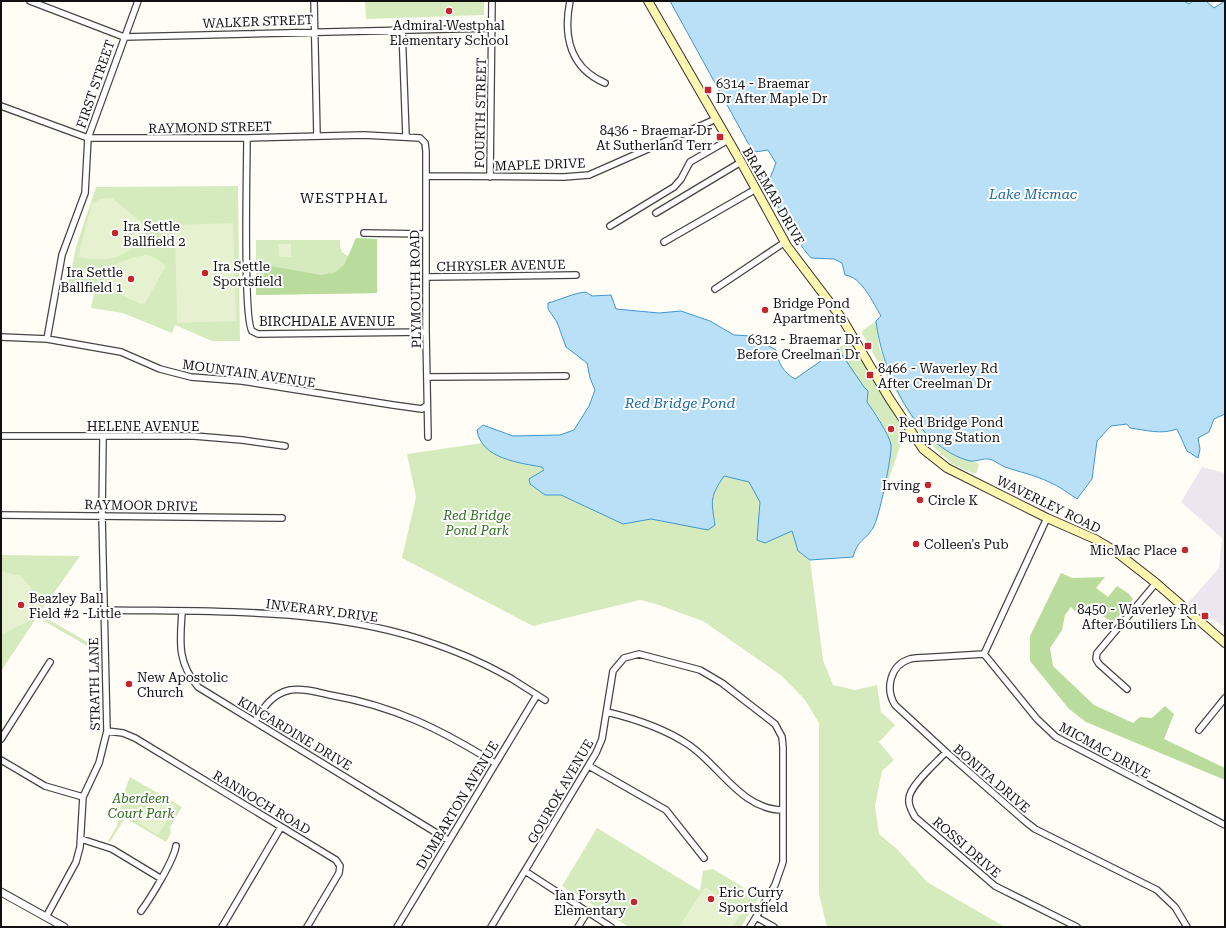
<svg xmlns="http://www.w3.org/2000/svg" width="1226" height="928" font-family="'Roboto Serif',serif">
	<rect width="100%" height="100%" fill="#fffdf5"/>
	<path fill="#eee6ef" d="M1202,467L1225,473V627L1188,603L1219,568L1222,538L1181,502Z"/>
	<path fill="#d5ebbd" d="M365,1H484V15L366,19Z
		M238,186L240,341H212L175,325L172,333L123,313L91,308L95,289L68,286L76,247L96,187Z
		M256,240H340V246L342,252L349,257L377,293L256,295Z
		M876,321L879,347L890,377L909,412L940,447L979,464L977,472L974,474L952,464L923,437L874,355L862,333L863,330Z
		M850,339L905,432L885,490L891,444L879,418L867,402L868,391L864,387L838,349Z
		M483,443C494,461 523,464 542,467L544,470L530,484L545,495H561L624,524L651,519L708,530L715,525C711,500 710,497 724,476L749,482L760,502L757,540L765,543L792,531L798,551L810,560L823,660L833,685L855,690L877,685L881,712L895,725L879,742L894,760L882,771L875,806L879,834L898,850L927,882L1005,927H827L819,894V723L805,700L782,676L703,621L656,604L640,600L533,626L402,558L416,497L407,454Z
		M1,555L80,556L39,614L96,647V651L37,617L1,671Z
		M130,777L182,807L170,827L171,833L166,842L125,818L110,842L108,841L117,826L122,798Z
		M597,828L700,891L703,871L713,869L759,897L741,927H629L562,886Z"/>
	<path fill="#b9dc9c" d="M356,238L377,239V293L256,295V279L264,275L265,265L321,275L334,273L344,265Z
		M1061,573L1072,578L1105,577L1096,588L1108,597L1117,586L1128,593L1133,599L1113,623L1089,606L1080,616L1071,607L1065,615L1062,630L1050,648L1053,666L1094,705L1133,723L1140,717L1152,718L1165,706L1174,714L1164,739L1225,768V780L1086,722L1069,709L1030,661V636Z"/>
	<path fill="#e6f2cf" d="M112,198L148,228C135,257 107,264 78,257L92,204L100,199Z
		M233,223L236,321L177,323L175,225Z
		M278,244H291V257H279Z
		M147,255L157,259L166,266L145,303L141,304L113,291L103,283C105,264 130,257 147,255Z
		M1,571L21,576L38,596L43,614L1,635Z
		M157,794L176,806L158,835L139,823Z
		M705,887L743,911L732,927H679Z"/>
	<path fill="#b9e0f7" stroke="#3f96cf" d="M670,1H1184L1189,4L1193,1H1206L1214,8L1225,1V414L1214,419L1209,432L1198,438L1200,449L1198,458L1187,451L1177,429C1161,435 1146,430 1130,428L1127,424L1111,426L1097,441L1092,479L1077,499C1068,493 1059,486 1049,482C1035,475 1019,472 1005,467C1000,465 994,460 989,459C983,458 976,462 970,461C916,447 882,372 876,321L881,316C873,303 862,277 845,275L842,263L834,259L811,258C791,235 779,209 767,183L769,181L776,163L768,150L755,152L748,143Z
		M586,292L592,296L611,295L616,309L659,313L681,311L710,321L734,335L751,336L776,350C778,363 784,373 795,379L838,349L864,387L868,391L867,402C873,410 890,436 891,445C892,456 879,519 873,528C865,541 858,539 853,557L810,560L798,551L792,531L765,543L757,540L760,502L749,482L724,476C710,497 711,500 715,525L708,530L651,519L623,524L561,495H545L530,484L529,479L544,470L542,467C520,463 481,459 477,430L483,425L513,436L560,435L574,430L589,406L595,390L590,378L587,363L566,347L557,322L548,309V303C560,300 573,293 586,292Z"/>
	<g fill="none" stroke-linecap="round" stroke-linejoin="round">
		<defs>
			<path id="minor" d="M30,1L124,37L493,28
				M314,1L317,136
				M570,1C563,36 570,68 605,83
				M402,29L406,136
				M1,106L88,138H247L364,135L420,138L425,143L426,151V332L428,437
				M247,138C247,164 243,319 252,331L258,334L426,332
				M426,176L564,177L589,175L716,119
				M490,177L492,1
				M656,213L741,162
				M610,226L674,187L681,179L690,162L728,140
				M364,233L425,234
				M664,242L756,189
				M427,277L576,275
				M715,289L785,242
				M1,337L47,339L121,352L160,369L191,377L242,381L393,405L422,409L426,406
				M47,339L62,255L85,193L88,138L138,1
				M428,377L566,376
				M1,436H194L242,440L285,446
				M1,515L282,518
				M1047,518L984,654L1037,719L1056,737L1225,825
				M104,610C209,612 319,607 420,639C451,649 483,662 512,679C523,686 534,693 545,700
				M182,612C180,642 177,662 198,687L448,840
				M984,654C968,655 951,656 935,657C927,658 918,657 910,659C890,665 885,689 895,705L946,752L1026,822L1035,829L1157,890L1175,907L1187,927
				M1127,689L1099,664L1096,659L1097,653L1156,583
				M607,712C636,719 664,728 689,745C720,766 742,810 783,810
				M255,721C264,707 272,694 290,690C303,688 317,692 330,695C394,706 440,729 495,763
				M1199,730L1225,698
				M107,731L123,733L135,738L336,860L340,866L339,873L307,927
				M1,739L50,662
				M946,752C937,762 909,786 909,799C908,806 912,811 915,817L995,886L1077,927
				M1,760L45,786L83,797
				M589,766L666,810L704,858
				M81,839L112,849L160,878
				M525,871L611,927
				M141,911C150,899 174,860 176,846
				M46,917L76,862L80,847L83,797L99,763L107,731L102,516L103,437
				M756,917L774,927
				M222,927L281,827
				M397,927L537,695
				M491,927L596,753L602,739L613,671L624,658L639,654L700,670L722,683L775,724L782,737L783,747V862L775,885L750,927
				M578,927L588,911"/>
			<path id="tertiary" d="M1,892L64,927"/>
			<path id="secondary" d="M648,1L741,162L787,246L843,320L889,398L923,449L947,468L1047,518L1095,539L1115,551L1156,583L1225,643"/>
		</defs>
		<use href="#minor" stroke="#444" stroke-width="8"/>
		<use href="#tertiary" stroke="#444" stroke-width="9"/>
		<use href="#secondary" stroke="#333" stroke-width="10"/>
		<use href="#minor" stroke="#fff" stroke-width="5.5"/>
		<use href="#tertiary" stroke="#fff" stroke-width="7"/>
		<use href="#secondary" stroke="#fff6b0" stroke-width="8"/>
	</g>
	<g fill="#c4262e" stroke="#fff" stroke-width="1.5">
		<circle cx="449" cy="11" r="4"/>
		<rect x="704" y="86" width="8" height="8" rx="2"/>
		<rect x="716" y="133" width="8" height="8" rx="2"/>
		<circle cx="115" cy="233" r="4"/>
		<circle cx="205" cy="273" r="4"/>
		<circle cx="131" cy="279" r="4"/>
		<circle cx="765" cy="310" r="4"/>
		<rect x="864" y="342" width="8" height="8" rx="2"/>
		<rect x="866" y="371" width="8" height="8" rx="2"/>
		<circle cx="891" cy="429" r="4"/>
		<circle cx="928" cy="485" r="4"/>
		<circle cx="920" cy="500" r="4"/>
		<circle cx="916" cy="544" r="4"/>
		<circle cx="1185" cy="550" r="4"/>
		<circle cx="21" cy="605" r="4"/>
		<rect x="1201" y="612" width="8" height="8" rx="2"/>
		<circle cx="129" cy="684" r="4"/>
		<circle cx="711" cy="899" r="4"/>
		<circle cx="634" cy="902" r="4"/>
	</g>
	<g text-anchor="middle" stroke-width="4" stroke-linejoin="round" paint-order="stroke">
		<g font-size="13" fill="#111" stroke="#fff">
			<text transform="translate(258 21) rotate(-2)" y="5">WALKER STREET</text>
			<text transform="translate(95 84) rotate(-71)" y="5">FIRST STREET</text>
			<text transform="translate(480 113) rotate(-89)" y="5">FOURTH STREET</text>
			<text transform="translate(210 127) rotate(-1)" y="5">RAYMOND STREET</text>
			<text transform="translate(540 164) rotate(-2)" y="5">MAPLE DRIVE</text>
			<text transform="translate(774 196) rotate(60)" y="5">BRAEMAR DRIVE</text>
			<text transform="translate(501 265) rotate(-1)" y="5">CHRYSLER AVENUE</text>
			<text transform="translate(415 289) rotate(-91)" y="5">PLYMOUTH ROAD</text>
			<text x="327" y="326">BIRCHDALE AVENUE</text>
			<text transform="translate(249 373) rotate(8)" y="5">MOUNTAIN AVENUE</text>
			<text x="143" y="431">HELENE AVENUE</text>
			<text transform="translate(1049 504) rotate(26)" y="5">WAVERLEY ROAD</text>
			<text transform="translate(141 505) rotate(1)" y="5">RAYMOOR DRIVE</text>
			<text transform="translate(322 610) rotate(7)" y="5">INVERARY DRIVE</text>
			<text transform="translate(94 684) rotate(-91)" y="5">STRATH LANE</text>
			<text transform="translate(295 733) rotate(31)" y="5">KINCARDINE DRIVE</text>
			<text transform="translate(1105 750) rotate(29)" y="5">MICMAC DRIVE</text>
			<text transform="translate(992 778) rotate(41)" y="5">BONITA DRIVE</text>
			<text transform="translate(560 791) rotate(-60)" y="5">GOUROK AVENUE</text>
			<text transform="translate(262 802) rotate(31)" y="5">RANNOCH ROAD</text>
			<text transform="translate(457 805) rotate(-59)" y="5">DUMBARTON AVENUE</text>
			<text transform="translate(967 847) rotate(41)" y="5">ROSSI DRIVE</text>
		</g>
		<g font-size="13" fill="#111" stroke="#fff" text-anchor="start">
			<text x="449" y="30" text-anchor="middle">Admiral Westphal<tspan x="449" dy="15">Elementary School</tspan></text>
			<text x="716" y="88">6314 - Braemar<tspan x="716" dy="15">Dr After Maple Dr</tspan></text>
			<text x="712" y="135" text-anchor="end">8436 - Braemar Dr<tspan x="712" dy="15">At Sutherland Terr</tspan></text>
			<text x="123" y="231">Ira Settle<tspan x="123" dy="15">Ballfield 2</tspan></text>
			<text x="213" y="271">Ira Settle<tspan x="213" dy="15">Sportsfield</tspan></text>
			<text x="123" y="277" text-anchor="end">Ira Settle<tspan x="123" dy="15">Ballfield 1</tspan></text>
			<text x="773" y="308">Bridge Pond<tspan x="773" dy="15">Apartments</tspan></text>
			<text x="860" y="344" text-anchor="end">6312 - Braemar Dr<tspan x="860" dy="15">Before Creelman Dr</tspan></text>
			<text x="878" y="373">8466 - Waverley Rd<tspan x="878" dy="15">After Creelman Dr</tspan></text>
			<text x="899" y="427">Red Bridge Pond<tspan x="899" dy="15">Pumpng Station</tspan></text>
			<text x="920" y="490" text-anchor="end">Irving</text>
			<text x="928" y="505">Circle K</text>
			<text x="924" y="549">Colleen's Pub</text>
			<text x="1177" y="555" text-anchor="end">MicMac Place</text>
			<text x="29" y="603">Beazley Ball<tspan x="29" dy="15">Field #2 -Little</tspan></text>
			<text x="1197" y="614" text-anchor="end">8450 - Waverley Rd<tspan x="1197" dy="15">After Boutiliers Ln</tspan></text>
			<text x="137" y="682">New Apostolic<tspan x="137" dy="15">Church</tspan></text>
			<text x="719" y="897">Eric Curry<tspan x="719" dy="15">Sportsfield</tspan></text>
			<text x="626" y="900" text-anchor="end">Ian Forsyth<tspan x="626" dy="15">Elementary</tspan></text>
		</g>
		<g font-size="13" font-style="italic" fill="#2f6b1f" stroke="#fff">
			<text x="477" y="520">Red Bridge<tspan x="477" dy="15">Pond Park</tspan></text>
			<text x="141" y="803">Aberdeen<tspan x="141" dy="15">Court Park</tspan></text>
		</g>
		<g font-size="14" font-style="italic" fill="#1768a6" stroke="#fff">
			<text x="1033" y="199">Lake Micmac</text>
			<text x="680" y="408">Red Bridge Pond</text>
		</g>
		<g font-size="14" letter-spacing="1" fill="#111" stroke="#fff">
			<text x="344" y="203">WESTPHAL</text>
		</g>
	</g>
	<rect width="1226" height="928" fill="none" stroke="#111111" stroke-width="4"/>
</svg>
